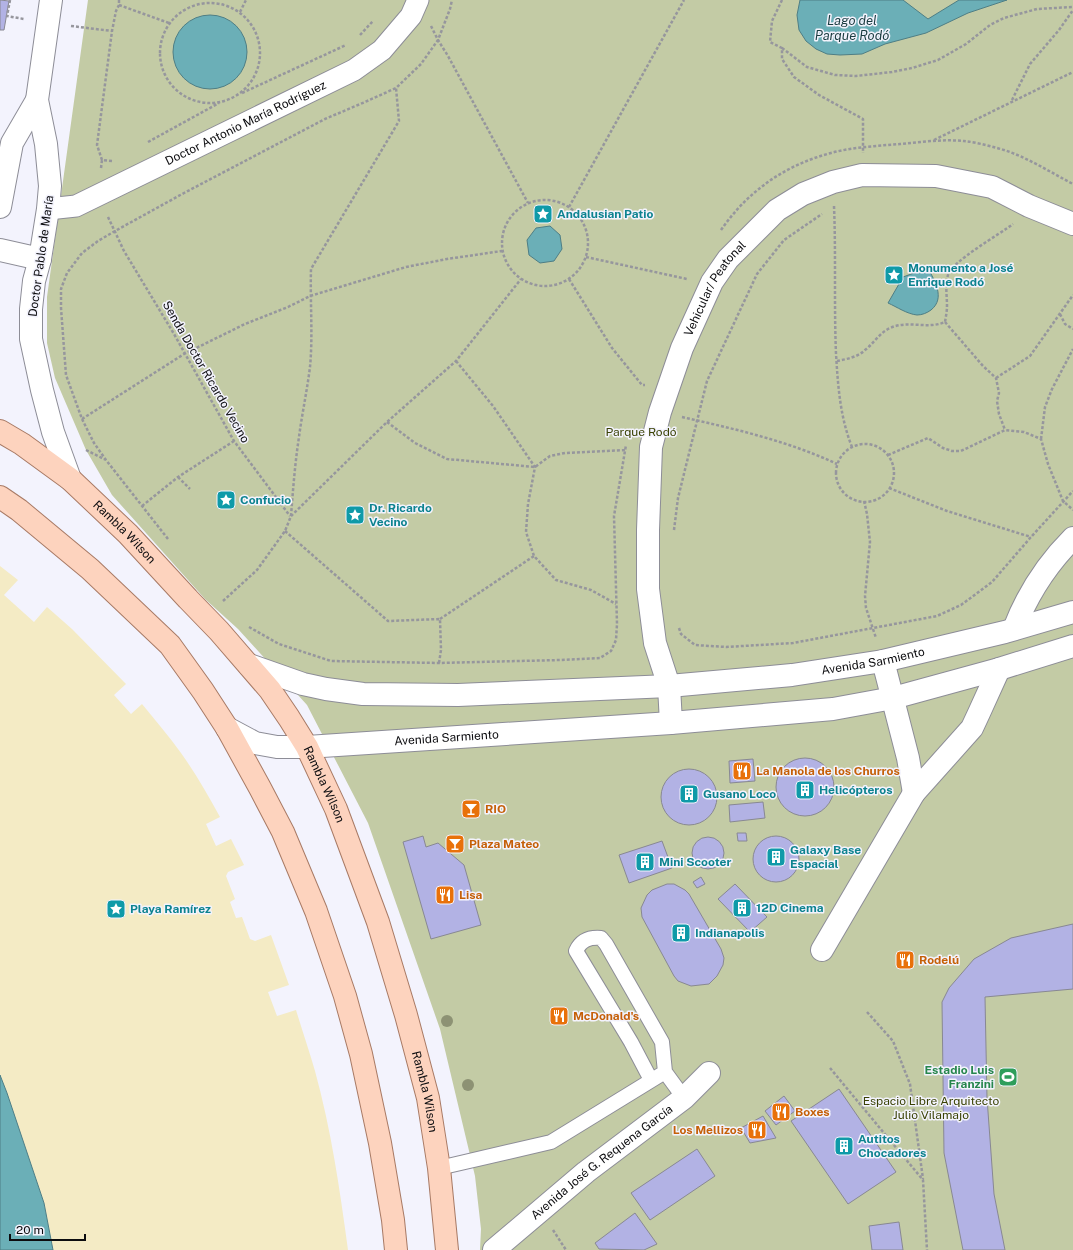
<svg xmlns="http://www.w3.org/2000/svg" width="1073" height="1250" font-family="'Public Sans',sans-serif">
	<rect width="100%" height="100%" fill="#f3f3fd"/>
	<path fill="#c3cba5" d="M88,0H1073V1250H480L481,1229L475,1176L440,1029L368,823L307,705L238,629L205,599L112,495L86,450L55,378L47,343V297Z"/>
	<path fill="#f4ebc5" d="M0,566L18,580L4,595L34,622L47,607L72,629L126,684L114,695L131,714L142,704C155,720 169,736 181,753C196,774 208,795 220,817L206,824L216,846L231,839L244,865L228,872L226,876L235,899L230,902L236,918L242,917L250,939L255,941L271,935L289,985L268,992L277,1016L296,1010C302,1030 309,1050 315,1071C331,1129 340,1190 348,1250H53L44,1203L7,1093L0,1075Z"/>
	<path fill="#6bafb7" stroke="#4e7e85" d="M800,0H903L928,19L959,0H1007L968,13L926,33L885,44L862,54L840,55L827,54L816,49L806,41L799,30L797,15Z
		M173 52a37 37 0 1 1 74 0a37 37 0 1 1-74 0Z
		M550,226L560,235L562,249L554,261L540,263L529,255L527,240L536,228Z
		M928,268C934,280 946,298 931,310C927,313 922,315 917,315C907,314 897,307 888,303L903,277Z
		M0,1075L7,1093L44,1203L53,1250H0Z"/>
	<path fill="#b2b2e4" stroke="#888892" d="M0,0L9,1L4,30H0Z
		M776 787a29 29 0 1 1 58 0a29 29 0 1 1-58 0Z
		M753,759L755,781L730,783L729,761Z
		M661 797a28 28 0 1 1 56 0a28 28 0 1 1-56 0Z
		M763,802L765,818L730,822L729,805Z
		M737,833H746L747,841H738Z
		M753 859a23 23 0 1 1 46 0a23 23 0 1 1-46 0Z
		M423,836L426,847L438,843L464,865L481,925L431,939L403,842Z
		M692 853a16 16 0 1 1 32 0a16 16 0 1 1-32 0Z
		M662,841L672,868L629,883L619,855Z
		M701,877L705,884L697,888L693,882Z
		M667,884H674L685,890L689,894L721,949L724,958L723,965L717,976L709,984L691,986L678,981L674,976L642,917L641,908L647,895L652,890Z
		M735,884L767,917L750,932L718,899Z
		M1073,924V989L985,997L987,1098L994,1194L1005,1250H963L944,1153L942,1002L949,988L974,959L1011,938Z
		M839,1089L896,1172L848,1204L791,1121Z
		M784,1096L795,1111L776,1125L765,1111Z
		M763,1116L776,1138L750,1143L741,1128Z
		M697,1149L715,1176L650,1220L631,1193Z
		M635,1213L657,1244L644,1250L599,1249L595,1243Z
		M899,1222L903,1250H872L869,1226Z"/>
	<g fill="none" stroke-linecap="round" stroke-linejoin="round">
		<defs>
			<path id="service" d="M651,1080L631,1042L576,951C581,940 589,937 601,938L606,944L662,1042L665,1072
				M439,1168L551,1142L665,1072L684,1098"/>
			<g id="pedestrian">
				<path id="s1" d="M48,209L76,206L354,70L382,50L411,16L418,0"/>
			</g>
			<g id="minor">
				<path d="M51,0L37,100L46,144L50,186L48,209L40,259L34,281L31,309V339L42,390L53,432L70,479"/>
				<path d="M0,207L12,143L37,100"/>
				<path d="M0,250L40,259"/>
				<path d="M1014,629C1027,595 1047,564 1073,538"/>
				<path d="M883,661L908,758L914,793"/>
				<path id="s2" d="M671,723L669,686L655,643L648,589V530L651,447L660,412L682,348L712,282L728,259L777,210L803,194L833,182L862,175L936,176L992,187L1029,206L1073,224"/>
				<path d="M822,950L914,793L972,728L979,713L999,669"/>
				<path id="s3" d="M494,1250L586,1172L684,1098L709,1073"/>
			</g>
			<g id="tertiary">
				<path id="s4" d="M249,665L303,684L326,689L363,694L458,695L669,686L792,675L883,661L1005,632L1073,612"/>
				<path id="s5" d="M227,728L255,743L277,747H307L671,723L833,709L893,698L999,669L1073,646"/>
			</g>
			<g id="primary">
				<path id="s6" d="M0,431L22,444L70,479L128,534L188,599L219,631L270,690L289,718L307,747L336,809L378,922L406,1015L428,1098L439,1168L447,1250"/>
				<path d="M0,497L19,510L90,569L170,645L203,691L227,728L260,788L283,832L316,911L345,996L361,1054L380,1143L393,1220L396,1250"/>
			</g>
		</defs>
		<use href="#service" stroke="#8d8d97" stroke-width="16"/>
		<use href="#pedestrian" stroke="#8d8d97" stroke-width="23"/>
		<use href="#minor" stroke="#8d8d97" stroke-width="24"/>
		<use href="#tertiary" stroke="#8d8d97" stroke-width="24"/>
		<use href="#primary" stroke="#a87a65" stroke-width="24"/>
		<path stroke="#96969d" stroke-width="2.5" stroke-dasharray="3 2" stroke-linecap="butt" d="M10,0L7,16L24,19
			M782,0L772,21L770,42L782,48V59L794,77L819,95L863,119V153
			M160 53a50 50 0 1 1 100 0a50 50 0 1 1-100 0Z
			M119,5L169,23
			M240,12L246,0
			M71,26L112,31
			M431,26L438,40L448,56L528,203
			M360,35L373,21
			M782,48L807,67L835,75L856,76L892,72L912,68L938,60L966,44L990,25L1004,18L1037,9L1073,7
			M242,93L346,45
			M1012,100L1030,64L1059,30L1073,10
			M934,140L1073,72
			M148,142L219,103
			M112,161L102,160L97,145L112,31L116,11L119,5V0
			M101,168L102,160
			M502 243a43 43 0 1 1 86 0a43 43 0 1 1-86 0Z
			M834,206C836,255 834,304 836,354C838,386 840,417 852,447
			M569,207L684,0
			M108,217L124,251L174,334L234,441L290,516
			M721,230C748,191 785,165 831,153C853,147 877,146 900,144C921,142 943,139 964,141C974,142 986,145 997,148C1024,155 1048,171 1073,184
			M586,257L687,279
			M569,279L612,348L642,385H645
			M1060,314L1065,324L1073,329
			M945,322L983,366L996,378L999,393L997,401L999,414L1005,430
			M456,361L493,406L535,467L528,504L526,532L534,556L556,580L591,590L616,604
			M837,361C847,359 858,357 865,350C873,344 879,334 888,329C906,319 927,330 945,322C946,316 947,311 947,306C947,296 945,285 948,275C951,262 1000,234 1013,224
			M996,378L1030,356L1073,295
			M682,417C735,429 788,441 837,464
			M82,419L184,354L245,324L288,307L310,296L406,267L447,259L502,251
			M387,422L415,443L447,459L535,467L550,456L565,453L626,450
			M1041,439L1045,407L1052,389L1073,349
			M836 473a29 29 0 1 1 58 0a29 29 0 1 1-58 0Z
			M86,450L106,460
			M888,455L928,438L943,448L952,451H961L1005,430L1024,432L1041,439L1048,464L1063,501L1073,510
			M178,477L190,489
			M889,488L947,511L1031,537
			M864,501L867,514L870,542L865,596L866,608L876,638
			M142,506L178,477L234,441
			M291,516C293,490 295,463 299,437C302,414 307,391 310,367C313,335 310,302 311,269L399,121L396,88
			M674,530L678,498L697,421L707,381L757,274L784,240L822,214
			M285,531L388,621L440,619L441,650L439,663
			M168,539L106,460L94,443L82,419L66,375L61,308V289L67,273L82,253L98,241L115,231L184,193L325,119L365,102L396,88L421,64L438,40L450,9L452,0
			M223,601L257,570L285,531L291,516L387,422L456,361L521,279
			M440,619L534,556
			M249,627L279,644L331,661L439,663L560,660L600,658L611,651L616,640L617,624L614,516L626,445
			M679,628L681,634L695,645L726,647L793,643L937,616L961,605L992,582L1031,537L1073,491
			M867,1012L893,1041L910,1084L923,1179
			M830,1068L923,1180L927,1250
			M553,1230L566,1250"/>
		<use href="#service" stroke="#fff" stroke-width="14"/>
		<use href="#pedestrian" stroke="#fff" stroke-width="21"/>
		<use href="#minor" stroke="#fff" stroke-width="22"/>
		<use href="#tertiary" stroke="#fff" stroke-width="22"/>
		<use href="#primary" stroke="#fdd3be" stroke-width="22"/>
	</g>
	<g fill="#8d9274">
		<circle cx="447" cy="1021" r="6"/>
		<circle cx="468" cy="1085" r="6"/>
	</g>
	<defs>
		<symbol id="sight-square" viewBox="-11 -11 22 22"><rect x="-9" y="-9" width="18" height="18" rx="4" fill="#0f9aa8" stroke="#f3f3fd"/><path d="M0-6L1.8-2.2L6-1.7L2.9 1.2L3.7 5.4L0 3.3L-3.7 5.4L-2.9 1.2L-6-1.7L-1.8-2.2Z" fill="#fff"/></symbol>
		<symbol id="restaurant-square" viewBox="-11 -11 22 22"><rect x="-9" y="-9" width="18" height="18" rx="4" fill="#e8710a" stroke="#f3f3fd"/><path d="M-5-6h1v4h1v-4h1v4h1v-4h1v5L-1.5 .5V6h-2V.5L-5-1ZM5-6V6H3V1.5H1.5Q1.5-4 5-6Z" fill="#fff"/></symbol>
		<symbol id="building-square" viewBox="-11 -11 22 22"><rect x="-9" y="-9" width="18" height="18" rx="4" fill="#0f9aa8" stroke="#f3f3fd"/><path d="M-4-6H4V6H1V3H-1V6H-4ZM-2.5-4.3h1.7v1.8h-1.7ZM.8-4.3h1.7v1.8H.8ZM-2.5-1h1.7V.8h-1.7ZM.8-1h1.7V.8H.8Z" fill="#fff"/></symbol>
		<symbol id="bar-square" viewBox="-11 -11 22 22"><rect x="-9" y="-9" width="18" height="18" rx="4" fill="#e8710a" stroke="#f3f3fd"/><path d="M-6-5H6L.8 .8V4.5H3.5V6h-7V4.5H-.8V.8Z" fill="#fff"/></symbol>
		<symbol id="stadium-square" viewBox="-11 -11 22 22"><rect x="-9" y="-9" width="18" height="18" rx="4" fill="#2e9e5b" stroke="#f3f3fd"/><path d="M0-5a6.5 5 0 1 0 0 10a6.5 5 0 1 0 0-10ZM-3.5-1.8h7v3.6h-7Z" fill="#fff"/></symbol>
	</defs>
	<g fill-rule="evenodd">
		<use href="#sight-square" x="532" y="203" width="22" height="22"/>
		<use href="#sight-square" x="883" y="264" width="22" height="22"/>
		<use href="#sight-square" x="215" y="489" width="22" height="22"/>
		<use href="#sight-square" x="344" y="504" width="22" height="22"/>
		<use href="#restaurant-square" x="731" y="760" width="22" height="22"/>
		<use href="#building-square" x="794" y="779" width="22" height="22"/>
		<use href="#building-square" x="678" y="783" width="22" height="22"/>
		<use href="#bar-square" x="460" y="798" width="22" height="22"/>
		<use href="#bar-square" x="444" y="833" width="22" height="22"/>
		<use href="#building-square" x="765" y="846" width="22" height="22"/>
		<use href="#building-square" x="634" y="851" width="22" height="22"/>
		<use href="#restaurant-square" x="434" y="884" width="22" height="22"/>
		<use href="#building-square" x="731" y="897" width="22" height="22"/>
		<use href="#sight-square" x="105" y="898" width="22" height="22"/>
		<use href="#building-square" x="670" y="922" width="22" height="22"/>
		<use href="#restaurant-square" x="894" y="949" width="22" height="22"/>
		<use href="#restaurant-square" x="548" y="1005" width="22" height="22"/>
		<use href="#stadium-square" x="997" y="1066" width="22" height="22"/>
		<use href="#restaurant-square" x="770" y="1101" width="22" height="22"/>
		<use href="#restaurant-square" x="746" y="1119" width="22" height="22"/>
		<use href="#building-square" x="833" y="1135" width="22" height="22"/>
	</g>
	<g text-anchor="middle" stroke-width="3" stroke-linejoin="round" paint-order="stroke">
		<g font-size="12" fill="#0c0c0f" stroke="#f3f3fd">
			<text dy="4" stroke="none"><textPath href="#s1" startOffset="217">Doctor Antonio María Rodríguez</textPath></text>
			<text transform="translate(41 256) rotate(-82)" y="4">Doctor Pablo de María</text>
			<text dy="4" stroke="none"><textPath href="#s2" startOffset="451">Vehicular/ Peatonal</textPath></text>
			<text transform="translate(206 372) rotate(60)" y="4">Senda Doctor Ricardo Vecino</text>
			<text dy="4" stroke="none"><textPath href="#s6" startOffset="161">Rambla Wilson</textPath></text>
			<text dy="4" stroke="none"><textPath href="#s4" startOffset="630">Avenida Sarmiento</textPath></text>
			<text dy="4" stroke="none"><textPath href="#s5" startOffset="224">Avenida Sarmiento</textPath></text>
			<text dy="4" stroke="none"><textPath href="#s6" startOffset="485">Rambla Wilson</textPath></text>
			<text dy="4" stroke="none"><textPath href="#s6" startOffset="809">Rambla Wilson</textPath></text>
			<text dy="4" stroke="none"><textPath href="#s3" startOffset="139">Avenida José G. Requena García</textPath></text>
		</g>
		<g font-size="12" font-weight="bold" fill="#0d838f" stroke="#f3f3fd" text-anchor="start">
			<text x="557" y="218">Andalusian Patio</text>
			<text x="908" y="272">Monumento a José<tspan x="908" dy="14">Enrique Rodó</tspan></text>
			<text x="240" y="504">Confucio</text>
			<text x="369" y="512">Dr. Ricardo<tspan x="369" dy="14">Vecino</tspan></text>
			<text x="819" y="794">Helicópteros</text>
			<text x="703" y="798">Gusano Loco</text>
			<text x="790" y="854">Galaxy Base<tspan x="790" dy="14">Espacial</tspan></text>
			<text x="659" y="866">Mini Scooter</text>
			<text x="756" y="912">12D Cinema</text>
			<text x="130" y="913">Playa Ramírez</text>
			<text x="695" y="937">Indianapolis</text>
			<text x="858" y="1143">Autitos<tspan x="858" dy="14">Chocadores</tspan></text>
		</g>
		<g font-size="12" fill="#3a4204" stroke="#f3f3fd">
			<text x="641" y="436">Parque Rodó</text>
			<text x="931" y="1105">Espacio Libre Arquitecto<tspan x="931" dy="14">Julio Vilamajo</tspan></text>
		</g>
		<g font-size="12" font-weight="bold" fill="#c56008" stroke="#f3f3fd" text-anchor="start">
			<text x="756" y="775">La Manola de los Churros</text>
			<text x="485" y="813">RIO</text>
			<text x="469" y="848">Plaza Mateo</text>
			<text x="459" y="899">Lisa</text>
			<text x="919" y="964">Rodelú</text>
			<text x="573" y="1020">McDonald's</text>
			<text x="795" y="1116">Boxes</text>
			<text x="743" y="1134" text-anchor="end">Los Mellizos</text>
		</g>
		<g font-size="12" font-weight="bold" fill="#27864d" stroke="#f3f3fd" text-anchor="end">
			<text x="994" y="1074">Estadio Luis<tspan x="994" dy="14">Franzini</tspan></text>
		</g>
		<g font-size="13" font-style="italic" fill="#1a3c40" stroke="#f3f3fd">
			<text x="852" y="25">Lago del<tspan x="852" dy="15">Parque Rodó</tspan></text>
		</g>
	</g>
	<path d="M10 1234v6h75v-6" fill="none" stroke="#0c0c0f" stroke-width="2"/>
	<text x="16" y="1234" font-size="12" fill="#0c0c0f" stroke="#f3f3fd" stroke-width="3" paint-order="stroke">20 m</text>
</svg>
